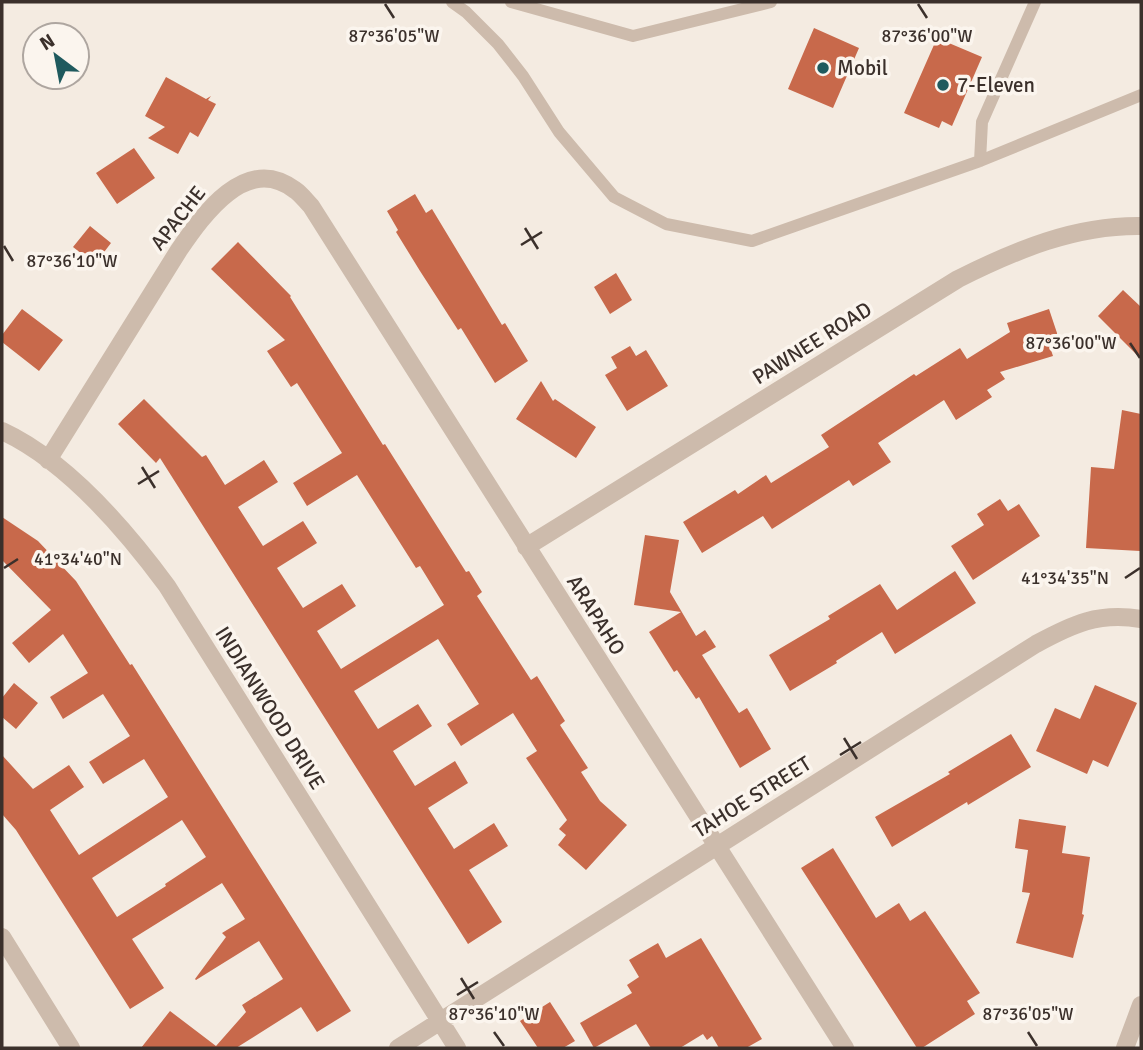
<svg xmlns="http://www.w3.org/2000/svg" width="1143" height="1050" font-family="Signika,sans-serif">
	<rect width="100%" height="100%" fill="#f4ebe1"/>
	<path fill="#c8694b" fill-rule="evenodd" d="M814,28L859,48L833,108L788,89Z
		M937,38L982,57L952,126L942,121L939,128L904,113Z
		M166,77L206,99L211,96L208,100L216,104L198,137L190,132L178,154L148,138L165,127L145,116Z
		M134,148L155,178L117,204L96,173Z
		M415,194L426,213L432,209L502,325L505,323L528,361L495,383L461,328L458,330L420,271L396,232L398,230L387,211Z
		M90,226L111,243L95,264L73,247Z
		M238,242L291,296L290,297L383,445L385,444L466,572L469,571L482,592L477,596L531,680L537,676L565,721L560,725L588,768L581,772L600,801L627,825L586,870L558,845L566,835L559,829L567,820L526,758L537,751L513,713L461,746L447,724L479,704L438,639L354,691L378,729L418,704L432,726L393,751L415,786L455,761L468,783L428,808L454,849L494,823L508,846L469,870L502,922L468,944L160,458L156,463L118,424L144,399L202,457L206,455L225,485L264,460L278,482L238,507L263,546L303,521L317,543L277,568L303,608L342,584L356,606L317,631L341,669L444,605L420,566L416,568L357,475L307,506L293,483L342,453L297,383L291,387L267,351L285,340L211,269Z
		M616,273L632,300L610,314L594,287Z
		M1123,290L1141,307V359L1098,316Z
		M22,309L63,340L39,371L2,342V335Z
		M1049,309L1057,333V342L1049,344L1053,356L1000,372L1005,379L987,390L992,397L956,420L944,400L878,443L891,462L853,486L849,480L772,529L763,516L702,553L683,522L735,490L738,494L766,475L771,483L829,447L821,435L914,374L916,376L960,348L967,359L1010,332L1007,323Z
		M630,346L636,356L646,350L668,386L627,411L605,375L617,368L611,357Z
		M541,381L553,401L555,399L596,427L576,458L516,419Z
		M1122,410L1141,414L1140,551L1086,548L1091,467L1114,469Z
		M1000,499L1008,511L1019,504L1040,536L973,580L951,546L984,525L977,514Z
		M2,517L38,541L76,581L130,665L132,664L351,1011L317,1032L301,1007L236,1048H141L170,1011L216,1046L246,1012L242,1005L283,979L259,941L196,980L195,979L226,937L222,933L245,919L222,883L132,939L164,988L130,1009L16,830L2,814V755L33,789L69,765L84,787L50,810L79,855L168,797L144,759L103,784L89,762L130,736L103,694L63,719L50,697L88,673L63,634L29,663L12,643L51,610L2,560ZM182,820L206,857L165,884L166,886L117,917L92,878Z
		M645,535L679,540L670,592L696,636L705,630L716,647L702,655L739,713L747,708L771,749L740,768L699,697L696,699L677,670L674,672L649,632L681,612L634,605Z
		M955,571L976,603L895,654L882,632L836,661L837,663L790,691L769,655L830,619L828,616L880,584L897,610Z
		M14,683L38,703L16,729L2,717V698Z
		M1095,685L1137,703L1108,767L1093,760L1087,774L1036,751L1055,708L1080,719Z
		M1011,734L1031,767L968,805L967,802L892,847L875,817L950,774L948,772Z
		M1019,819L1066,826L1062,853L1090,857L1082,914L1084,915L1073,958L1016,943L1030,893L1022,892L1028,850L1015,848Z
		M833,848L876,918L899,903L910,921L925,911L980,993L967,1001L975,1014L922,1048H917L801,868Z
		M701,938L762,1039L746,1048H719L712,1036L707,1040L703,1034L680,1048H651L636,1024L594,1048L580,1023L632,993L627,985L639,977L629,960L658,943L666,958Z
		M550,1002L575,1041L563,1048H538L520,1021Z"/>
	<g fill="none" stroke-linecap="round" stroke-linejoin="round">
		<path stroke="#cdbbac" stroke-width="12" d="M452,2L466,12L498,44L523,76L559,132L614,197L666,224L752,241L980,161L1141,95
			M511,2L633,36L771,2
			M980,161L982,122L1035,2"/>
		<path stroke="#cdbbac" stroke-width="18" d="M2,431C67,461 125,529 167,586L457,1048
			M48,460L179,250C203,215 246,153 295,190C301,194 306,201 311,206L845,1048
			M526,547L958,279C1016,250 1075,225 1141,226
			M2,937L71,1048
			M398,1048L1036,644C1073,624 1098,612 1141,619
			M1125,1048L1141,1005"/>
	</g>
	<path fill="none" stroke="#3b302b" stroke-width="2.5" d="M385,4L394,18M918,4L927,18M525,228L538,249M521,245L542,232M4,246L13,261M1130,343L1140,358M142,467L155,488M138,484L159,471M4,568L18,559M1125,578L1140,568M844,738L857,759M840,755L861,742M461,978L474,999M457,995L478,982M494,1032L504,1046M1028,1032L1037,1046"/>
	<g fill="#1f5a5e" stroke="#fbf5ee" stroke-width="2.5">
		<circle cx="823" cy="68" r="7"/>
		<circle cx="943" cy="85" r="7"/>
	</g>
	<g text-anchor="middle" stroke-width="7" stroke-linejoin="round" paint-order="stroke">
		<g font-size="21" fill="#3b302b" stroke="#fbf5ee" text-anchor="start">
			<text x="837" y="75">Mobil</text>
			<text x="957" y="92">7-Eleven</text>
		</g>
		<g font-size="21" fill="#3b302b" stroke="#fbf5ee">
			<text transform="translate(178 218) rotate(-52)" y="7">APACHE</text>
			<text transform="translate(812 343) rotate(-32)" y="7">PAWNEE ROAD</text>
			<text transform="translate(596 615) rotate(58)" y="7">ARAPAHO</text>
			<text transform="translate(270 708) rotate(58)" y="7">INDIANWOOD DRIVE</text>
			<text transform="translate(752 797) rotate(-32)" y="7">TAHOE STREET</text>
		</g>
	</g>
	<g font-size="18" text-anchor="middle" fill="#3b302b" stroke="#fbf5ee" stroke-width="7" stroke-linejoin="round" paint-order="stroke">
		<text x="394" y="42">87°36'05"W</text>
		<text x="927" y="42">87°36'00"W</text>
		<text x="72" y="267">87°36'10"W</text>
		<text x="1071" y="349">87°36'00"W</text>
		<text x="78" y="565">41°34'40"N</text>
		<text x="1065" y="584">41°34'35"N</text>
		<text x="494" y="1020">87°36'10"W</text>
		<text x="1028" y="1020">87°36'05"W</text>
	</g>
	<rect width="1143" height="1050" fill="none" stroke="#3b302b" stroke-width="7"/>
	<g transform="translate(56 56) rotate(328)"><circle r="33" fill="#fbf5ee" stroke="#aea6a0" stroke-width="2"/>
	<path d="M0-5L12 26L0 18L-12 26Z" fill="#1f5a5e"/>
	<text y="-10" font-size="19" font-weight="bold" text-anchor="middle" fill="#3b302b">N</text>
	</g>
</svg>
